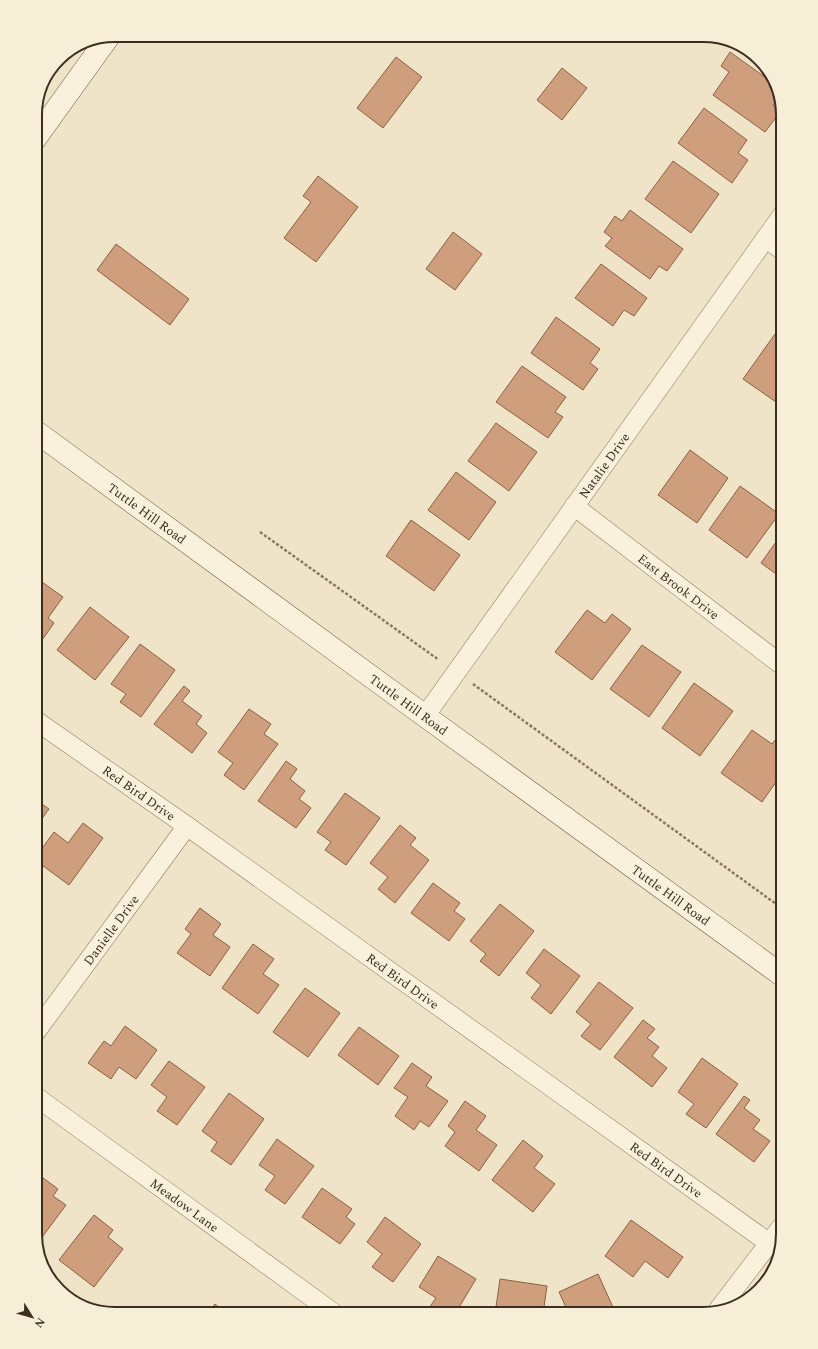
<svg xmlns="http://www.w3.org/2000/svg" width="818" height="1349" font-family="Spectral,serif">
	<rect width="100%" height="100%" fill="#f0e4c8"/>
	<path fill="#cf9f7d" stroke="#8d5f41" d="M730,52L776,85L779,98L773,105L781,111L765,132L713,95L729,72L721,66Z
		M396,57L422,77L383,128L357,108Z
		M562,68L587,88L562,120L537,100Z
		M704,108L747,140L738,153L748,160L732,183L678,143Z
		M673,161L719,194L691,233L645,199Z
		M318,176L358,207L316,262L284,238L311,202L303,196Z
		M630,210L683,249L667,271L659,266L650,279L605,246L612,238L604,232L615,216L622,221Z
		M453,232L482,254L455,290L426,269Z
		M116,244L189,299L170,325L97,270Z
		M601,264L647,298L634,316L624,310L613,326L575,298Z
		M556,317L600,349L590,363L598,369L583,390L531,353Z
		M775,334L783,340V398L779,404L743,379Z
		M522,366L566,397L555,412L563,417L548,438L496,402Z
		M496,423L537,452L509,491L468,461Z
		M690,450L728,478L697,523L658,495Z
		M456,472L496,502L469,540L428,510Z
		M740,486L779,514L747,558L709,530Z
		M411,520L460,555L434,591L386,556Z
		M783,532V579L761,563Z
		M35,577L63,597L48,618L54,623L40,643L35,639Z
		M90,607L129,637L95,680L57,650Z
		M587,610L605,623L612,614L631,629L592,680L555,652Z
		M140,644L175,670L141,717L120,702L126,694L111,684Z
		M642,645L681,672L649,717L610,689Z
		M694,683L733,711L700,756L662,728Z
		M184,686L190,691L182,701L202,716L196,724L207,733L192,753L154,724Z
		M249,709L271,724L264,734L278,744L244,790L224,775L233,763L218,752Z
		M752,730L772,744L779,735L783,739V772L762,802L721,773Z
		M286,761L297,769L290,779L305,791L299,799L311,808L296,828L258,801Z
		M345,793L380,818L346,865L325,850L331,842L317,832Z
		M35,799L49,809L35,828Z
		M83,823L103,838L69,885L35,860V858L54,832L68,843Z
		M400,825L416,838L410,845L429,860L395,903L378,889L388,877L370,863Z
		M433,883L460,903L454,911L465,919L449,941L411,913Z
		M500,904L534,931L499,976L480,961L486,954L470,941Z
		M200,908L221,924L213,935L230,947L210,976L177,953L191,934L185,929Z
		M253,944L274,959L263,974L279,985L258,1014L222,988Z
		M544,949L580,976L551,1014L531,998L541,985L526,973Z
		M599,982L633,1008L600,1050L581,1036L591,1024L576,1012Z
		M305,988L340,1013L308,1057L273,1032Z
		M643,1020L655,1029L647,1038L659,1047L652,1056L667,1068L652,1087L614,1057Z
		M125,1026L157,1050L136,1079L119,1067L111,1079L88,1063L104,1041L111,1046Z
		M359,1027L399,1056L378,1085L338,1055Z
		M702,1058L738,1084L706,1128L686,1114L694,1104L678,1092Z
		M169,1061L205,1087L177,1125L157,1111L167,1097L151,1085Z
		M412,1063L432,1077L426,1086L448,1101L429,1127L420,1121L414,1130L395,1116L408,1097L394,1088Z
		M229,1093L264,1119L231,1165L211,1151L217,1142L202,1131Z
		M744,1096L750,1100L744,1108L760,1120L753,1129L770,1141L754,1162L716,1134Z
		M465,1101L486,1116L476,1130L497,1145L479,1171L445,1146L455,1132L448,1126Z
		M277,1139L314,1166L285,1204L265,1190L275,1176L259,1165Z
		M523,1140L543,1156L534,1168L555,1184L533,1212L492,1180Z
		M35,1172L58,1189L53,1196L66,1205L37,1244L35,1234Z
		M322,1188L352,1209L346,1217L355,1224L340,1244L302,1217Z
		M94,1215L113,1230L108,1237L123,1249L94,1287L59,1260Z
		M385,1217L421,1244L393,1282L372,1267L382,1254L367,1242Z
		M631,1220L683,1257L668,1278L645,1261L633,1277L605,1256Z
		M438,1256L476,1279L455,1314H439L429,1308L436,1298L419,1287Z
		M598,1274L616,1314H569L559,1292Z
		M500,1279L547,1286L543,1314H495Z
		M215,1304L227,1314H207Z"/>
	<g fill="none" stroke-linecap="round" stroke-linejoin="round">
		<defs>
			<g id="minor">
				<path d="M766,238L783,251"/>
				<path id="s1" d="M574,506L783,666"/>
				<path id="s2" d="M425,716L783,214"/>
				<path id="s3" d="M35,720L187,826L769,1243"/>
				<path id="s4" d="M35,1033L187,826"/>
				<path id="s5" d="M35,1096L335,1314"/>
				<path d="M718,1310L783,1225"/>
			</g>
			<g id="secondary">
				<path d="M35,139L109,36"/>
				<path id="s6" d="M35,431L425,716L783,976"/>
			</g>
		</defs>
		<use href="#minor" stroke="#8d765c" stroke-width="20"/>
		<use href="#secondary" stroke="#6f573f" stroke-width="23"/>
		<path stroke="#8d765c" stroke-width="2.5" stroke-dasharray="3 2" stroke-linecap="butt" d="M260,532L439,660
			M473,684L783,909"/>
		<use href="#minor" stroke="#faf1dc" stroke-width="19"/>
		<use href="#secondary" stroke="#faf1dc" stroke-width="22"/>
	</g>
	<g text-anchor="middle" stroke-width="3.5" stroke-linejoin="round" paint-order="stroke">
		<g font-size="13" fill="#3d2e20" stroke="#f7eed8">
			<text dy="5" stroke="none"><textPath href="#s2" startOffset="308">Natalie Drive</textPath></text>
			<text dy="5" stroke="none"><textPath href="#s6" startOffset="139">Tuttle Hill Road</textPath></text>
			<text dy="5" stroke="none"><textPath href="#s1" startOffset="132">East Brook Drive</textPath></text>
			<text dy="5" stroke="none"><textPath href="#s6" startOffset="463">Tuttle Hill Road</textPath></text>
			<text dy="5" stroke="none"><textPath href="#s3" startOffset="127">Red Bird Drive</textPath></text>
			<text dy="5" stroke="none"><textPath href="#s6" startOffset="787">Tuttle Hill Road</textPath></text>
			<text dy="5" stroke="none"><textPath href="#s4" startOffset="128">Danielle Drive</textPath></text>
			<text dy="5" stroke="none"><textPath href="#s3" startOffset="451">Red Bird Drive</textPath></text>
			<text dy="5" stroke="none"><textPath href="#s3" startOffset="775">Red Bird Drive</textPath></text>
			<text dy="5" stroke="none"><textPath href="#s5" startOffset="185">Meadow Lane</textPath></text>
		</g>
	</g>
	<path d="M0 0H818V1349H0ZM115 42H703A73 73 0 0 1 776 115V1234A73 73 0 0 1 703 1307H115A73 73 0 0 1 42 1234V115A73 73 0 0 1 115 42Z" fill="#f7eed8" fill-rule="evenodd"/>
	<path fill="none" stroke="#3d2e20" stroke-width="2" d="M115 42H703A73 73 0 0 1 776 115V1234A73 73 0 0 1 703 1307H115A73 73 0 0 1 42 1234V115A73 73 0 0 1 115 42Z"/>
	<g transform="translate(32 1317) rotate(127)" stroke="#f7eed8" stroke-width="3" paint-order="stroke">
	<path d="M0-3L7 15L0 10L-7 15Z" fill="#3d2e20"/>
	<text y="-6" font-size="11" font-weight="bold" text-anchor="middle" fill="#3d2e20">N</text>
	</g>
</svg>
